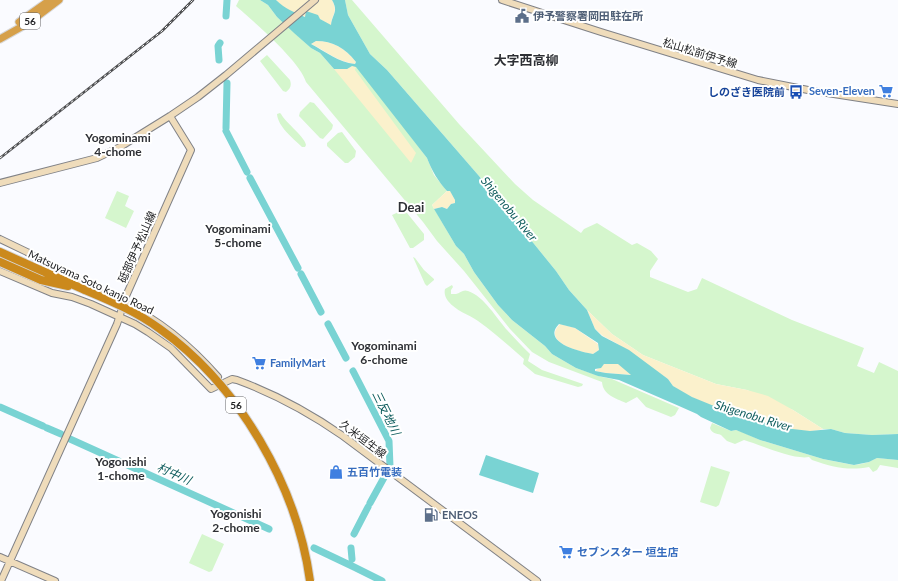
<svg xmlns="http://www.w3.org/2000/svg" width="898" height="581" font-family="Lato,'Noto Sans JP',sans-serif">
	<rect width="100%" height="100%" fill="#fafbff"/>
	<path fill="#d5f6cd" d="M239,0H260L268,5L277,17L311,48L320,53L334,69L356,66L374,88L427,158L434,175L447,191L432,205L456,246L464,254L474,272L498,305L512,320L545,346L552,354L576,368L602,377L612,379L679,408L675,415L671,417L646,407L637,397L626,403C615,398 603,395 602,382L549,362L532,352L510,329L464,271L437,241L423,222L306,82C300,61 253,21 236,6Z
		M345,0H352L459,124L515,184L533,200L581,233L584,229L597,223L632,245L637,243L651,251L658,259L650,271V277L688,292L697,289L702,278L792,320L864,348L857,366L874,373L879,362L898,371V434L872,435L845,433L831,429H823L793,410L747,390L716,384L643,355L612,334L587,310L569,290L556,271L479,176L387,70L370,54L348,15Z
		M267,55L290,80C292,86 290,89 286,92L283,91L260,61Z
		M310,102L314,103L333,125L332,129L323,139L320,138L299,116L300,112Z
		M280,113L281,114C287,124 305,137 306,145L305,147H302C293,138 278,127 277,114Z
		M342,132L356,151L355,157L348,163H345L327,146V143L338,133Z
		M117,191L129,196L125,206L134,211L126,228L105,218Z
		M403,210L407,213L424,234V240L413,248H410L392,215Z
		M413,257L415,258L424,270L434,279V280L427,286L425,284Z
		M452,285L453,287L451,290V294H456C460,293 463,289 468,291C484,296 497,319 508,331C515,339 522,346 530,354L528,361L542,370L583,384L582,386L578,387L535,374L523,364L524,359C509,346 495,333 478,321C468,314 456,311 448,301C445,297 444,293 445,289Z
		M712,423L731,431L736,430L742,432L760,440L823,459L843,463L854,465L861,464L869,462L877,458L898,460V468L880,465L877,470L873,472L869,467C848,471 832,467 812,460L809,457C793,460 761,445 744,440L735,444L727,441L721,435C716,433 712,434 710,428Z
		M711,466L730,472L719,505L716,507L700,502Z
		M202,534L224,544L212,571L209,572L189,563Z"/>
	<path fill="#fbf1cc" d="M276,0H332C339,13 331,14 331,26L320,19L306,17L288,10L283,7Z
		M316,41C333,41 345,48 356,62L355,64C338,62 326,51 311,44Z
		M352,66H356L355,70L416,153L411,163L334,69H347Z
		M450,190L455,200V203L451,204L447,209L442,207L434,209L432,205L447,191Z
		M587,310L612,334L643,355L716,384L747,390L768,396L793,410L823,429C819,430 815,431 811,431C784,433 693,403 673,386C671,384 670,381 668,379L616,343L603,336L595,329Z
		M560,324L575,328L598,344L599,350L593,354C580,352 541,342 560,324Z
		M604,364H619L632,375L606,373L595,371Z"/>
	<path fill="#79d3d3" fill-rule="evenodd" d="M260,0H276C285,9 294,12 305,17L306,11L318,15L320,19L331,25C332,14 339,12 332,0H345L348,15L370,54L387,70L479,176L556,271L569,290L587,310L595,329L602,336L629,350L668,379L673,386L692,397L736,415L784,428L810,431L831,429L845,433L872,435L898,434V460L877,458L869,462L854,465L823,459L760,440L736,430L731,431L701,417L697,414L679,406L619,380L598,376L576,368L552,354L545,346L512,320L498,305L474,272L464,254L456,246L434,209L442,207L447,209L451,204L455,203V200L450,191H447C438,181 432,171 427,158L356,67L352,66L347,69H334L320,53L311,48L294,33L277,17L268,5ZM316,41C333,41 345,48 356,62L355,64C338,62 326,52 311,44ZM559,324L575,328L598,343L599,350L593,354C580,352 541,342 559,324ZM604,364H618L631,375L606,373L595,371V369L601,368Z
		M486,455L539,473L533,493L479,475Z"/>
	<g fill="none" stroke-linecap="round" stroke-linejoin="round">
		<path stroke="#79d3d3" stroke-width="7" d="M226,16L227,0
			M219,60L218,46L220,43
			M226,128L227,83
			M226,131L247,172
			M250,178L298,268
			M301,274L321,312
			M328,324L346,358
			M353,371L389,441L390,467
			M0,407L43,426
			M47,428L61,434
			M70,439L269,529
			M370,503L386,474
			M354,534L368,507
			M314,548L354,567L382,581
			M351,548L352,559"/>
		<defs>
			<path id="secondary" d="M502,0L601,32L758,80L808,90L898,104
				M0,183L97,158L120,147L170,116L198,97L226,75L315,0
				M0,239L27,252L40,260L54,271L112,298
				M0,271L52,293L72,297L91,304L135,324L148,332L171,348L211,389L232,379L237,380C275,394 310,413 343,436L537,581
				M122,302C160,320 191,346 218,377
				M0,557L55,581
				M1,581L117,324L126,296L191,150L170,116"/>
			<path id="trunk" d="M19,22L50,0
				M0,39L30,22L59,0"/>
			<path id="motorway" d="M0,252L85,290
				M0,262L41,280L68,286"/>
		</defs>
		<use href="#secondary" stroke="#808287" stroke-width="8"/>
		<use href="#trunk" stroke="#d7d7d8" stroke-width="9"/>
		<use href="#motorway" stroke="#d7d7d8" stroke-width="10"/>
		<use href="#secondary" stroke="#efdcbb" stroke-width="6"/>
		<use href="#trunk" stroke="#d6a04a" stroke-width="7"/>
		<use href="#motorway" stroke="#cb891c" stroke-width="8"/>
		<defs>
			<path id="rail" d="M0,158L162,31L193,0"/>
		</defs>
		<use href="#rail" stroke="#4d4e50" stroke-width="2.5"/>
		<use href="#rail" stroke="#fff" stroke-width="1" stroke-dasharray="3" stroke-linecap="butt"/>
		<defs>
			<path id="motorway-bridge" d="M85,290C111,301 137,312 160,329C239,385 297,486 310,581"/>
		</defs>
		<use href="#motorway-bridge" stroke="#d7d7d8" stroke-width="10" stroke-linecap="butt"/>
		<use href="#motorway-bridge" stroke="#cb891c" stroke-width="8"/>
	</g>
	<defs>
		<symbol id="civic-bare" viewBox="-9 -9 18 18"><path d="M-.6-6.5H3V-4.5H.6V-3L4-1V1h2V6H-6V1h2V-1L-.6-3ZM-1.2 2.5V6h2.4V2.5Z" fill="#5c6f8a" stroke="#fff" stroke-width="2.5" paint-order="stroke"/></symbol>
		<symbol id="supermarket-bare" viewBox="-9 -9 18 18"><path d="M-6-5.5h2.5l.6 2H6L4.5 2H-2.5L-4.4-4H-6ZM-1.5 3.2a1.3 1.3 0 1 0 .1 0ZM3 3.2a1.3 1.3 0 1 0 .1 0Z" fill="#3f7fe0" stroke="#fff" stroke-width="2.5" paint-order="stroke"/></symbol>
		<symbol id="bus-bare" viewBox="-9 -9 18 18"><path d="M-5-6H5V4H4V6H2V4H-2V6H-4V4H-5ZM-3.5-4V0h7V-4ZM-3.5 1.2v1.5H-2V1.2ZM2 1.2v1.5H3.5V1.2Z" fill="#1a4fb4" stroke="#fff" stroke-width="2.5" paint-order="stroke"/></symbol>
		<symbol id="shop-bare" viewBox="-9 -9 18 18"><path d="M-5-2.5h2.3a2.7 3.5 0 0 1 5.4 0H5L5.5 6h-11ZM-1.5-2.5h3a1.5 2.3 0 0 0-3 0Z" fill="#3f7fe0" stroke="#fff" stroke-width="2.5" paint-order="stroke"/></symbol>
		<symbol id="fuel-bare" viewBox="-9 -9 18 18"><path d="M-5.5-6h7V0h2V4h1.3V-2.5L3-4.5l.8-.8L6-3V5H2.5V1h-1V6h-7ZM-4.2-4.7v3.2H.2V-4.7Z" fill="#5c6f8a" stroke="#fff" stroke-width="2.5" paint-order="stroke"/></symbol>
	</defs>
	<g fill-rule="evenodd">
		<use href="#civic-bare" x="512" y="6" width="20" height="20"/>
		<use href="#supermarket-bare" x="876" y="81" width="20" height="20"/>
		<use href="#bus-bare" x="786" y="82" width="20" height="20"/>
		<use href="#supermarket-bare" x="249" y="353" width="20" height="20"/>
		<use href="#shop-bare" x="326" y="462" width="20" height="20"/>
		<use href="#fuel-bare" x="421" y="505" width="20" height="20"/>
		<use href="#supermarket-bare" x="556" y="542" width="20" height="20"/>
	</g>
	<g text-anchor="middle" stroke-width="4" stroke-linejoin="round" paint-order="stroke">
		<g fill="#fff" stroke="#646466" stroke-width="1">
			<rect x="20" y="13" width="20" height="16" rx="3"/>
			<rect x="226" y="397" width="20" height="16" rx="3"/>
		</g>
		<g font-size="10" font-weight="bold" fill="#212224">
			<text x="30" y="25">56</text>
			<text x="236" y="409">56</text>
		</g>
		<g font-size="11" font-weight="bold" fill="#4e5e75" stroke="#fff" text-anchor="start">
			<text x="533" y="20">伊予警察署岡田駐在所</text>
			<text x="442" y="519">ENEOS</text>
		</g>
		<g font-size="11" fill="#212224" stroke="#fff">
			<text transform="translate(700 53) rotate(17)" y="4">松山松前伊予線</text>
			<text transform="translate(137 247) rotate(-66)" y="4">砥部伊予松山線</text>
			<text transform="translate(91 282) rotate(25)" y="4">Matsuyama Soto kanjo Road</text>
			<text transform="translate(363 439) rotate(37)" y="4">久米垣生線</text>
		</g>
		<g font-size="11" font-weight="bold" fill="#366cbe" stroke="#fff" text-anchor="start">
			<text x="875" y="95" text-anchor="end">Seven-Eleven</text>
			<text x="270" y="367">FamilyMart</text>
			<text x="347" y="476">五百竹電装</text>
			<text x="577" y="556">セブンスター 垣生店</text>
		</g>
		<g font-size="11" font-weight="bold" fill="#164399" stroke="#fff" text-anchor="end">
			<text x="785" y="96">しのざき医院前</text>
		</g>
		<g font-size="12" font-weight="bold" fill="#2e3035" stroke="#fff">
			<text x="118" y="142">Yogominami<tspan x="118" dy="14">4-chome</tspan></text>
			<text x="238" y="233">Yogominami<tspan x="238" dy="14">5-chome</tspan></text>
			<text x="384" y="350">Yogominami<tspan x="384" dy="14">6-chome</tspan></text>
			<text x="121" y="466">Yogonishi<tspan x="121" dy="14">1-chome</tspan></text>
			<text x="236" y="518">Yogonishi<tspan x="236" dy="14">2-chome</tspan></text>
		</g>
		<g font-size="12" font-style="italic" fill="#0f5d5e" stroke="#fff">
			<text transform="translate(509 209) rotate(50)" y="4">Shigenobu River</text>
			<text transform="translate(386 413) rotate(64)" y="4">三反地川</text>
			<text transform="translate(753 416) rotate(17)" y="4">Shigenobu River</text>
			<text transform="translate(174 474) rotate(24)" y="4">村中川</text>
		</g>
		<g font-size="13" font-weight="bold" fill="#2e3035" stroke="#fff">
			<text x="526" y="65">大字西高柳</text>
			<text x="411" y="212">Deai</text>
		</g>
	</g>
</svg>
